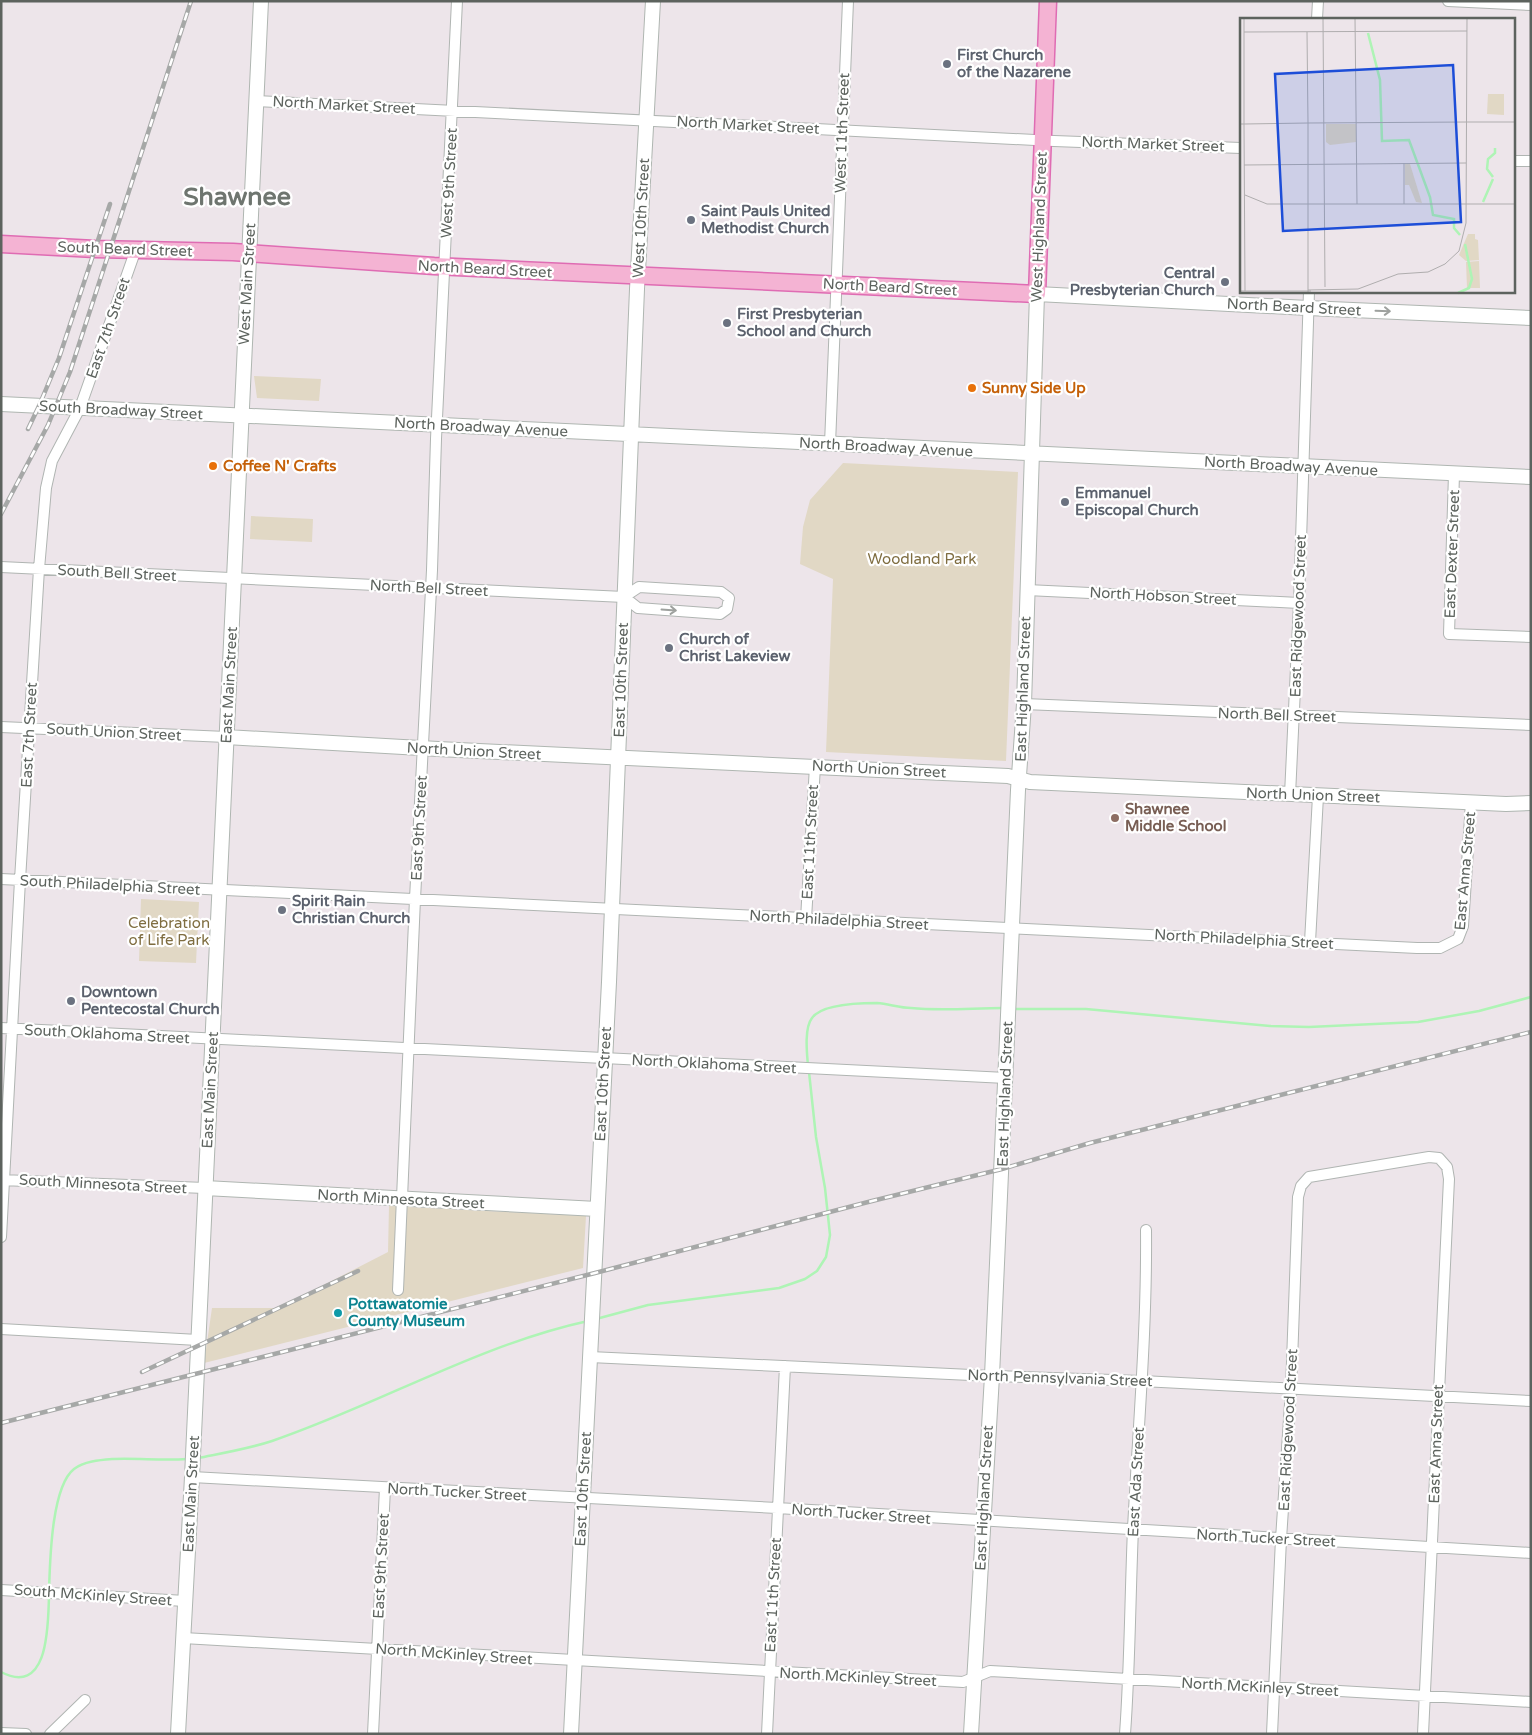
<svg xmlns="http://www.w3.org/2000/svg" width="1532" height="1735" font-family="'Varela Round',sans-serif">
	<rect width="100%" height="100%" fill="#ede5ea"/>
	<path fill="#e1d8c5" d="M254,376L321,379L319,401L257,398Z
		M843,463L1018,472L1006,761L826,752L833,579L800,564L803,527L810,500Z
		M251,516L313,519L312,542L250,539Z
		M141,899L199,902L196,963L139,961Z
		M389,1206L586,1216L583,1268L204,1363L212,1308H279L388,1252Z"/>
	<g fill="none" stroke-linecap="round" stroke-linejoin="round">
		<path stroke="#aef4b5" stroke-width="2.5" d="M1014,1009H1086L1270,1026L1309,1027L1418,1022L1479,1011L1531,997
			M808,1066C807,1054 804,1028 812,1018C822,1004 861,1003 877,1003C889,1004 900,1008 911,1008C941,1011 973,1008 1003,1008
			M596,1319L648,1305L779,1288L805,1279L817,1271L826,1257L830,1235L825,1188L816,1137L809,1072
			M198,1458C223,1453 248,1449 272,1441C378,1405 478,1345 588,1321
			M49,1591C50,1563 51,1487 74,1469C84,1461 101,1460 114,1459C139,1458 163,1461 187,1459
			M1,1672C49,1697 48,1625 49,1596"/>
		<defs>
			<path id="street" d="M1448,1L1531,5
				M1317,19L1318,1
				M256,101L1054,141L1241,148
				M1513,161H1531
				M830,444L848,1
				M1454,474L1449,634L1531,637
				M1,567L624,597L638,608L720,614L727,609L729,598L721,592L639,587L624,597
				M1027,590L1299,603
				M1024,704L1531,725
				M1,727L226,737
				M1290,795L1299,603L1309,291
				M1,879L1417,948H1440L1458,939L1463,926L1471,802
				M806,919L815,766
				M1310,942L1318,796
				M1,1028L1006,1078
				M1,1180L205,1188
				M1,1237L20,880L39,569L46,488L52,461L80,408L136,249
				M398,1290L415,899L432,570L436,439L457,1
				M1,1329L198,1340
				M590,1357L992,1376L1142,1381L1531,1401
				M192,1477L777,1508L1531,1553
				M1,1590L185,1601
				M183,1638L963,1682L990,1671L1531,1702
				M1,1733L26,1734
				M50,1734L85,1700
				M373,1734L385,1488
				M767,1734L785,1366
				M1125,1734C1130,1666 1130,1598 1133,1529C1138,1430 1147,1330 1146,1230
				M1272,1734L1281,1539L1291,1389L1298,1197L1301,1186L1309,1177L1429,1157L1439,1158L1447,1167L1449,1179L1423,1734"/>
			<path id="secondary" d="M1,404L1531,477
				M226,737L438,749L943,773L1008,776L1030,782L1506,804L1531,803
				M205,1188L597,1209
				M178,1734L192,1477L261,1
				M571,1734L609,982L637,289L653,1
				M971,1734L992,1376L1018,790L1024,704L1037,294L1308,308L1531,318"/>
			<path id="primary" d="M1,244L95,249L233,252L434,266L1037,294L1048,1"/>
		</defs>
		<use href="#street" stroke="#b0b5b2" stroke-width="12"/>
		<use href="#secondary" stroke="#afb6b1" stroke-width="16"/>
		<use href="#primary" stroke="#df6cb3" stroke-width="19"/>
		<use href="#street" stroke="#fff" stroke-width="10"/>
		<use href="#secondary" stroke="#fff" stroke-width="14"/>
		<use href="#primary" stroke="#f4b3d3" stroke-width="16"/>
		<defs>
			<path id="rail" d="M28,429L39,406L59,358L110,204
				M1,514L48,425L70,372L191,1
				M142,1372L358,1271
				M1,1423L595,1273L872,1201L1002,1169L1090,1143L1531,1032"/>
		</defs>
		<use href="#rail" stroke="#a6a8a7" stroke-width="4.5"/>
		<use href="#rail" stroke="#fff" stroke-width="2.5" stroke-dasharray="8" stroke-linecap="butt"/>
	</g>
	<defs><path id="oneway-shaft" d="M-6 0H5M1.5-3L5.5 0L1.5 3" fill="none" stroke-width="1.6" stroke-linecap="round" stroke-linejoin="round" transform="scale(1.25)"/></defs>
	<g stroke="#9ea19e">
		<use href="#oneway-shaft" transform="translate(1383 311) rotate(2)"/>
		<use href="#oneway-shaft" transform="translate(669 610) rotate(4)"/>
	</g>
	<g fill="#6b7280" stroke="#fff" stroke-width="2">
		<circle cx="947" cy="64" r="5"/>
		<circle cx="691" cy="220" r="5"/>
		<circle cx="1225" cy="282" r="5"/>
		<circle cx="727" cy="323" r="5"/>
		<circle cx="1065" cy="502" r="5"/>
		<circle cx="669" cy="648" r="5"/>
		<circle cx="282" cy="910" r="5"/>
		<circle cx="71" cy="1001" r="5"/>
	</g>
	<g fill="#e8710a" stroke="#fff" stroke-width="2">
		<circle cx="972" cy="388" r="5"/>
		<circle cx="213" cy="466" r="5"/>
	</g>
	<circle fill="#8d6e63" stroke="#fff" stroke-width="2" cx="1115" cy="818" r="5"/>
	<circle fill="#0f9aa8" stroke="#fff" stroke-width="2" cx="338" cy="1313" r="5"/>
	<g text-anchor="middle" stroke-width="4.5" stroke-linejoin="round" paint-order="stroke">
		<g font-size="15" font-weight="bold" fill="#5b616d" stroke="#fff" text-anchor="start">
			<text x="957" y="60">First Church<tspan x="957" dy="17">of the Nazarene</tspan></text>
			<text x="701" y="216">Saint Pauls United<tspan x="701" dy="17">Methodist Church</tspan></text>
			<text x="1215" y="278" text-anchor="end">Central<tspan x="1215" dy="17">Presbyterian Church</tspan></text>
			<text x="737" y="319">First Presbyterian<tspan x="737" dy="17">School and Church</tspan></text>
			<text x="1075" y="498">Emmanuel<tspan x="1075" dy="17">Episcopal Church</tspan></text>
			<text x="679" y="644">Church of<tspan x="679" dy="17">Christ Lakeview</tspan></text>
			<text x="292" y="906">Spirit Rain<tspan x="292" dy="17">Christian Church</tspan></text>
			<text x="81" y="997">Downtown<tspan x="81" dy="17">Pentecostal Church</tspan></text>
		</g>
		<g font-size="15" fill="#5d635e" stroke="#fff">
			<text transform="translate(344 105) rotate(3)" y="5">North Market Street</text>
			<text transform="translate(748 125) rotate(3)" y="5">North Market Street</text>
			<text transform="translate(842 133) rotate(-88)" y="5">West 11th Street</text>
			<text transform="translate(1153 144) rotate(2)" y="5">North Market Street</text>
			<text transform="translate(449 183) rotate(-87)" y="5">West 9th Street</text>
			<text transform="translate(641 218) rotate(-87)" y="5">West 10th Street</text>
			<text transform="translate(1039 227) rotate(-88)" y="5">West Highland Street</text>
			<text transform="translate(125 249) rotate(2)" y="5">South Beard Street</text>
			<text transform="translate(485 269) rotate(3)" y="5">North Beard Street</text>
			<text transform="translate(247 284) rotate(-87)" y="5">West Main Street</text>
			<text transform="translate(890 287) rotate(3)" y="5">North Beard Street</text>
			<text transform="translate(1294 307) rotate(3)" y="5">North Beard Street</text>
			<text transform="translate(108 328) rotate(-71)" y="5">East 7th Street</text>
			<text transform="translate(121 410) rotate(3)" y="5">South Broadway Street</text>
			<text transform="translate(481 427) rotate(3)" y="5">North Broadway Avenue</text>
			<text transform="translate(886 447) rotate(3)" y="5">North Broadway Avenue</text>
			<text transform="translate(1291 466) rotate(3)" y="5">North Broadway Avenue</text>
			<text transform="translate(1452 554) rotate(-88)" y="5">East Dexter Street</text>
			<text transform="translate(117 573) rotate(3)" y="5">South Bell Street</text>
			<text transform="translate(429 588) rotate(3)" y="5">North Bell Street</text>
			<text transform="translate(1163 596) rotate(3)" y="5">North Hobson Street</text>
			<text transform="translate(1298 616) rotate(-88)" y="5">East Ridgewood Street</text>
			<text transform="translate(621 680) rotate(-88)" y="5">East 10th Street</text>
			<text transform="translate(229 685) rotate(-87)" y="5">East Main Street</text>
			<text transform="translate(1023 689) rotate(-88)" y="5">East Highland Street</text>
			<text transform="translate(1277 715) rotate(2)" y="5">North Bell Street</text>
			<text transform="translate(114 732) rotate(3)" y="5">South Union Street</text>
			<text transform="translate(29 735) rotate(-87)" y="5">East 7th Street</text>
			<text transform="translate(474 751) rotate(3)" y="5">North Union Street</text>
			<text transform="translate(879 769) rotate(3)" y="5">North Union Street</text>
			<text transform="translate(1313 795) rotate(2)" y="5">North Union Street</text>
			<text transform="translate(419 828) rotate(-87)" y="5">East 9th Street</text>
			<text transform="translate(810 842) rotate(-87)" y="5">East 11th Street</text>
			<text transform="translate(1465 871) rotate(-85)" y="5">East Anna Street</text>
			<text transform="translate(110 885) rotate(3)" y="5">South Philadelphia Street</text>
			<text transform="translate(839 920) rotate(3)" y="5">North Philadelphia Street</text>
			<text transform="translate(1244 939) rotate(3)" y="5">North Philadelphia Street</text>
			<text transform="translate(107 1034) rotate(3)" y="5">South Oklahoma Street</text>
			<text transform="translate(714 1064) rotate(3)" y="5">North Oklahoma Street</text>
			<text transform="translate(603 1084) rotate(-87)" y="5">East 10th Street</text>
			<text transform="translate(210 1090) rotate(-87)" y="5">East Main Street</text>
			<text transform="translate(1005 1094) rotate(-88)" y="5">East Highland Street</text>
			<text transform="translate(103 1184) rotate(3)" y="5">South Minnesota Street</text>
			<text transform="translate(401 1199) rotate(3)" y="5">North Minnesota Street</text>
			<text transform="translate(1060 1378) rotate(2)" y="5">North Pennsylvania Street</text>
			<text transform="translate(1288 1430) rotate(-87)" y="5">East Ridgewood Street</text>
			<text transform="translate(1436 1444) rotate(-88)" y="5">East Anna Street</text>
			<text transform="translate(1136 1482) rotate(-87)" y="5">East Ada Street</text>
			<text transform="translate(583 1489) rotate(-87)" y="5">East 10th Street</text>
			<text transform="translate(457 1492) rotate(3)" y="5">North Tucker Street</text>
			<text transform="translate(191 1494) rotate(-87)" y="5">East Main Street</text>
			<text transform="translate(984 1498) rotate(-87)" y="5">East Highland Street</text>
			<text transform="translate(861 1514) rotate(4)" y="5">North Tucker Street</text>
			<text transform="translate(1266 1538) rotate(3)" y="5">North Tucker Street</text>
			<text transform="translate(381 1566) rotate(-87)" y="5">East 9th Street</text>
			<text transform="translate(93 1595) rotate(4)" y="5">South McKinley Street</text>
			<text transform="translate(773 1595) rotate(-87)" y="5">East 11th Street</text>
			<text transform="translate(454 1654) rotate(4)" y="5">North McKinley Street</text>
			<text transform="translate(858 1677) rotate(3)" y="5">North McKinley Street</text>
			<text transform="translate(1260 1687) rotate(3)" y="5">North McKinley Street</text>
		</g>
		<g font-size="15" font-weight="bold" fill="#c56008" stroke="#fff" text-anchor="start">
			<text x="982" y="393">Sunny Side Up</text>
			<text x="223" y="471">Coffee N' Crafts</text>
		</g>
		<g font-size="15" fill="#7f6d40" stroke="#fff">
			<text x="922" y="564">Woodland Park</text>
			<text x="169" y="928">Celebration<tspan x="169" dy="17">of Life Park</tspan></text>
		</g>
		<g font-size="15" font-weight="bold" fill="#785e54" stroke="#fff" text-anchor="start">
			<text x="1125" y="814">Shawnee<tspan x="1125" dy="17">Middle School</tspan></text>
		</g>
		<g font-size="15" font-weight="bold" fill="#0d838f" stroke="#fff" text-anchor="start">
			<text x="348" y="1309">Pottawatomie<tspan x="348" dy="17">County Museum</tspan></text>
		</g>
		<g font-size="25" font-weight="bold" fill="#6e756f" stroke="#fff">
			<text x="237" y="205">Shawnee</text>
		</g>
	</g>
	<g transform="translate(1240 18)">
		<rect width="275" height="275" fill="#ede5ea"/>
		<path d="M248,76H264V97L247,96ZM86,106H116V124L90,127L86,124ZM165,146H170L182,185L176,184L169,167H165ZM228,216H235V221L238,222L239,242L226,243L219,237ZM239,243L240,270H227L226,244Z" fill="#e1d8c5"/>
		<path fill="none" stroke="#aef4b5" stroke-width="2.5" d="M128,15L140,62L142,123L169,122L190,179L193,197L214,201V210L220,217M253,159L247,151L248,141L255,135V130M243,184L253,161M218,275L229,270L232,261L225,226"/>
		<path fill="none" stroke="#afadae" stroke-width="1" d="M4,0V106L68,105V274M83,0L85,269M115,0L117,186M4,14L227,13M67,14L68,105L227,104M227,104H275M0,106H4L5,273M164,145V186M4,147L226,145M5,177L27,186H275M68,272L118,271L158,256L188,254L205,246L219,233L226,205L227,0M0,273H71"/>
		<path fill="#1d4ed8" fill-opacity="0.15" stroke="#1d4ed8" stroke-width="2.5" d="M213,47L221,204L43,213L35,56Z"/>
		<rect width="275" height="275" fill="none" stroke="#5d635e" stroke-width="2.5"/>
	</g>
	<rect width="1532" height="1735" fill="none" stroke="#5d635e" stroke-width="5"/>
</svg>
